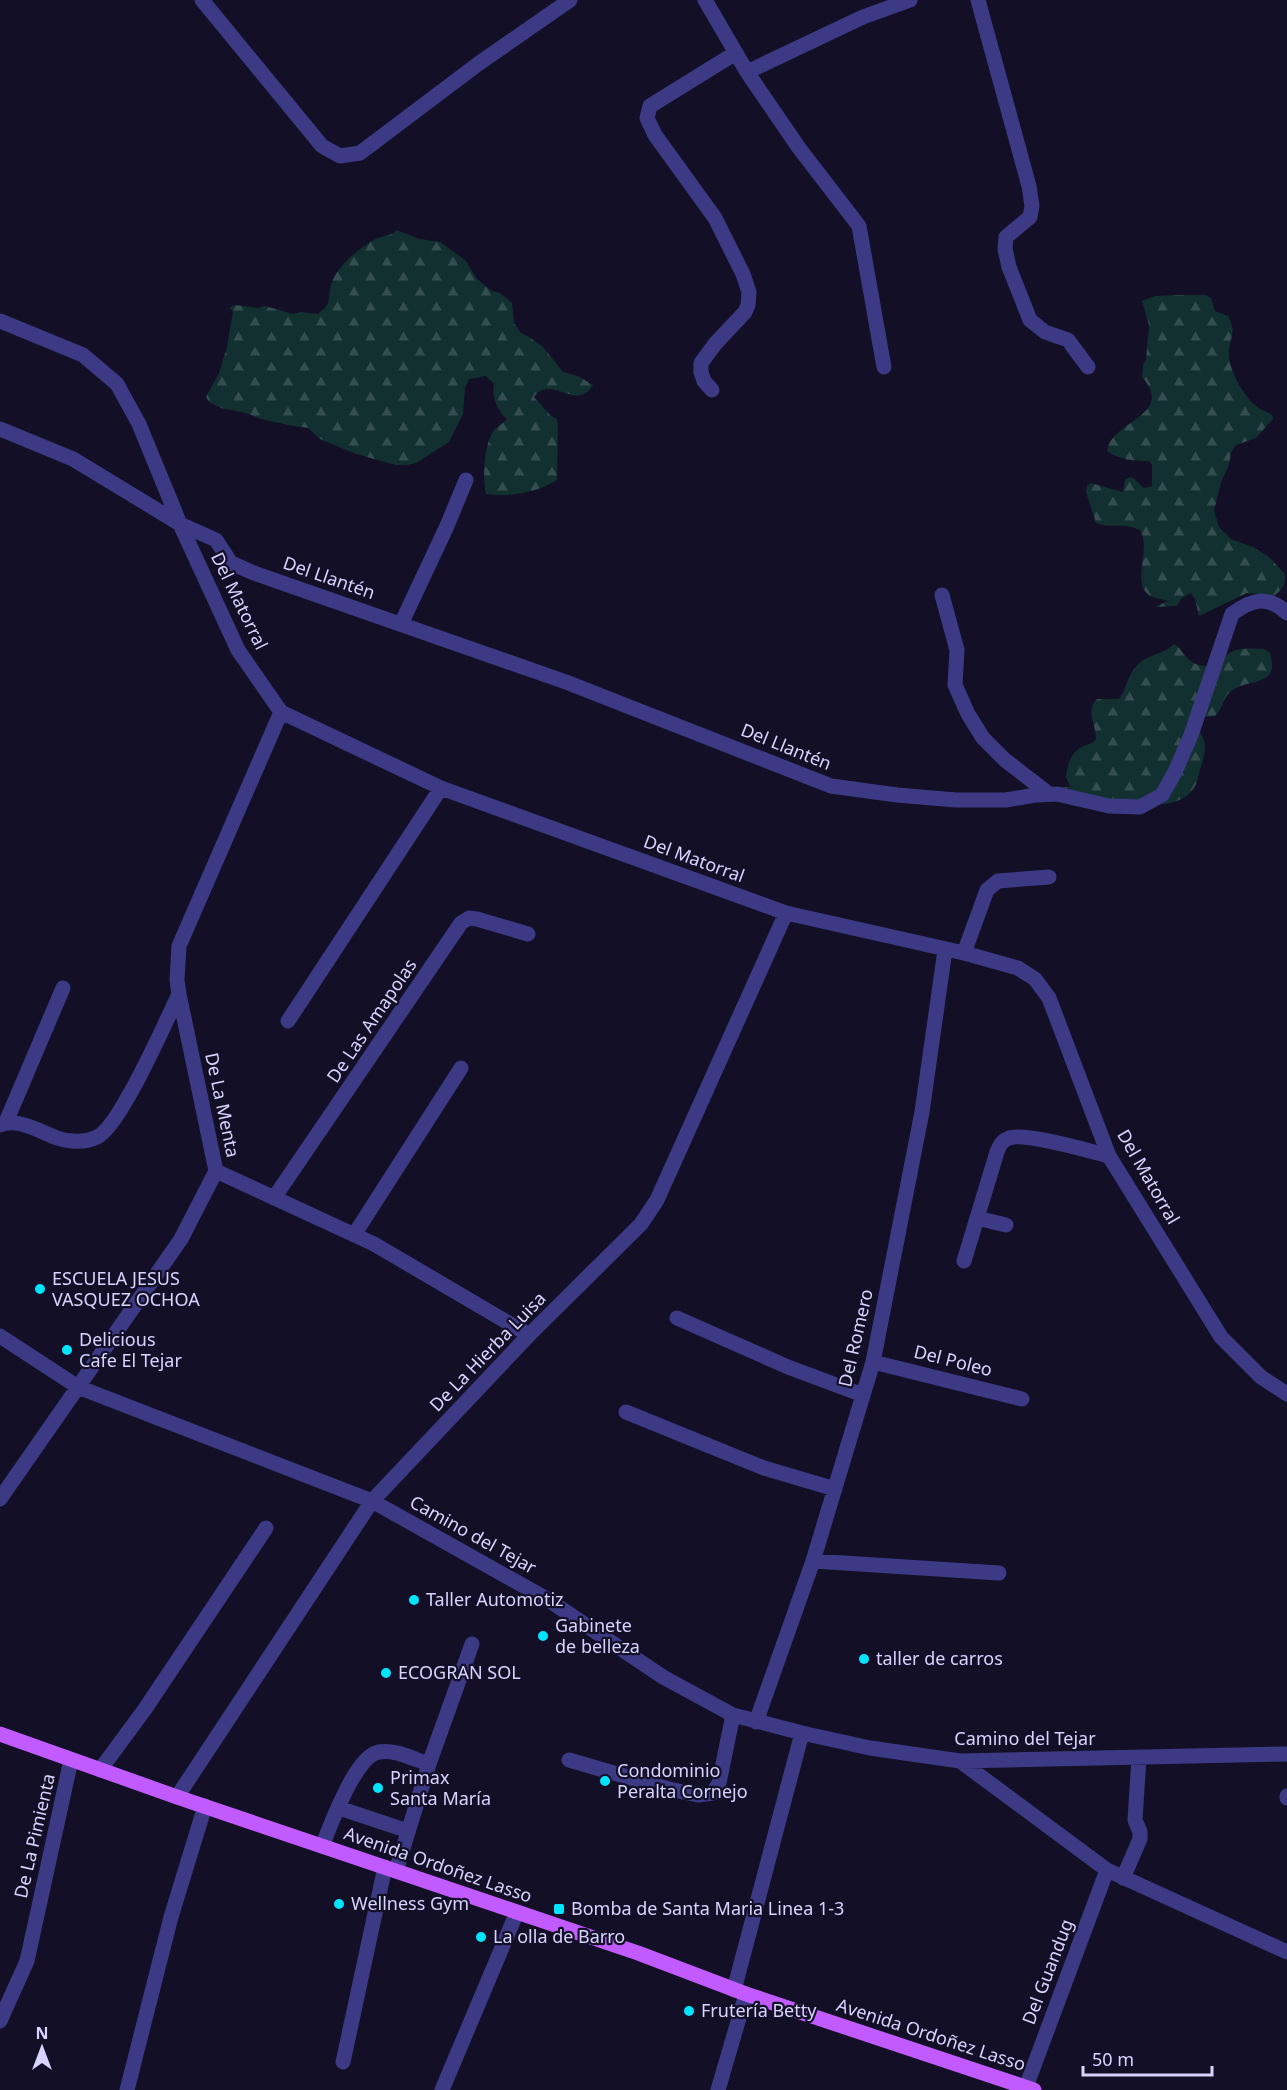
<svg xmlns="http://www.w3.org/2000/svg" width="1287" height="2090" font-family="'Noto Sans',sans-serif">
	<defs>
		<pattern id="forest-firs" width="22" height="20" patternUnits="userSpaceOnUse" patternTransform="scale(1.5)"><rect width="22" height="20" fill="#12302f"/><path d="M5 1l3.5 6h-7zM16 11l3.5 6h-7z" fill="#344d4e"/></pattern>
	</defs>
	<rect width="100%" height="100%" fill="#130f26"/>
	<path fill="url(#forest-firs)" d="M396,230L420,239L440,242L465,260L477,279L492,291L500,293L512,303L514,323L521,333L529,337L543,347L563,372L578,376L593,385C577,413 551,373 534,397L551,416L557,419L558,425L557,480C536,493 511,497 486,494C482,479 484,439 496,428C500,424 504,423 507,419C498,412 491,396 494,384L486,376L469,379L465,388L463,414L449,442L416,463L407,465H396L356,454L320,439L308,428L293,426L261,419L246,413L221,408L209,402L206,397L219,373L227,347L233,311L229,308L235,305L258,308L265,306L293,314L301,312L318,314C333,302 327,300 331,285C336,267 356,251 372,241C378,237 387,236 394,233Z
		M1172,295H1206L1211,298L1215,311L1228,316C1237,333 1230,336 1229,352C1228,370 1245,400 1260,409C1264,411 1268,412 1272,415L1273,419L1256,438L1236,445L1231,453L1229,465L1221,482L1214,511L1219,527L1231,539L1253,547L1269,557L1285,574C1286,585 1282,590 1273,596L1247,593L1199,616L1195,599L1191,593L1182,598L1177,606L1155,607L1168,601C1162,599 1155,599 1150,596C1130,583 1152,550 1140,530C1123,522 1108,529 1096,523L1086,492L1087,485L1091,483L1123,492L1125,479L1132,477L1144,488L1152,486V465L1149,461C1136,461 1118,460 1107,451C1111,420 1176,416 1142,377L1143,365L1146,360L1149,325L1142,301L1155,296Z
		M1174,644C1182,648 1185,659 1194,663C1214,672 1216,659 1231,652C1241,647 1254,649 1264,649L1270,653C1281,688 1248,677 1230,692C1222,699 1223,709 1215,716L1203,717L1197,729C1209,741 1205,752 1201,767C1199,772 1198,779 1196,784C1179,824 1092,795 1062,787H1073L1070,786L1066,777C1067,765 1071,752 1082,747C1088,744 1092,744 1096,739C1096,725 1085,711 1097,699H1119C1126,690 1127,678 1134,669C1144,654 1162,656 1174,644Z"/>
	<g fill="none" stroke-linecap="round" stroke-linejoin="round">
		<path stroke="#3d3a85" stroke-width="15" d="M202,0L322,146L340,156L360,153L478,64L570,0
			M705,0L747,72L863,17L910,0
			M978,0L1029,186L1032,206L1030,217L1006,237L1005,249L1009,267L1030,320L1045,332L1068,340L1088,367
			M747,72L799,148L859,226L884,367
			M0,321L83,355L117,384L139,424L180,524L216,540L231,563L254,573L566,682L831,786L897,795L956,800H1006L1035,795L1057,794L1109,806L1140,807L1162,795L1175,772L1191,735L1232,614C1252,599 1268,595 1287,613
			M712,390L704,381L701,372V363L715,344L745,312L748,305L749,292L743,274L715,218L655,135L647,118L650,106L734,54
			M0,429L73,459L180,524L238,650L281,712L441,788L786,913L964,953L1018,968L1035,979L1049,998L1109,1156L1221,1337L1261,1377L1287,1394
			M942,595L957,650L955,685L968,714L983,738L1005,760L1049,794
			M401,624L447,526L466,480
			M964,953L987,890L998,881L1049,877
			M288,1021L441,788
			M6,1122L63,988
			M0,1125C16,1117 41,1132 57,1138C69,1142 85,1143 97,1137C120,1127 166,1021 179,994
			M216,1171L374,1244L529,1335
			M274,1198L461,923L469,918L477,919L528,934
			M977,1218L1006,1225
			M354,1235L461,1068
			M964,1261L997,1152C999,1146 1003,1140 1009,1138C1025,1132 1089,1151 1109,1156
			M677,1318L788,1367L863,1395
			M0,1336L78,1387L372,1501L547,1599L663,1677L733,1715L802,1733L870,1748L960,1761L1287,1754
			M873,1362L1022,1399
			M626,1412L764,1468L835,1489
			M0,1499L181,1239L216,1171L179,994L177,980L179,946L281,712
			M813,1561L999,1573
			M756,1722L813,1561L873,1362L922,1112L945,950
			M569,1760L669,1789L698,1795L713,1793L719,1783L733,1715
			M960,1761L1107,1870L1287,1952
			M429,1764L472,1644
			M100,1770L145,1709L266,1528
			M1287,1796V1798
			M177,1797L372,1501L529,1335L641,1224L657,1200L786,913
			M339,1808L408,1831
			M322,1846C331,1825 355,1756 379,1752C395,1749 413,1759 429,1764L396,1871
			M1123,1878L1140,1839V1832L1135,1820L1139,1758
			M734,1990L802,1733
			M0,2021L27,1961L71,1760
			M343,2062L385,1867
			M1026,2087L1107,1870
			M127,2090L171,1917L205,1806
			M442,2090L517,1912
			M718,2090L746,1994"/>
		<path stroke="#c25bff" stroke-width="15" d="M0,1734L177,1797L638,1953L746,1994L1034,2090"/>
	</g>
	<g fill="#00e5ff" stroke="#130f26" stroke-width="2">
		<circle cx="40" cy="1289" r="6"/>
		<circle cx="67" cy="1350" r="6"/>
		<circle cx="414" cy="1600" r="6"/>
		<circle cx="543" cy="1636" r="6"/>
		<circle cx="864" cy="1659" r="6"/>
		<circle cx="386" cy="1673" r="6"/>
		<circle cx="605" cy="1781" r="6"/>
		<circle cx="378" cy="1788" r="6"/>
		<circle cx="339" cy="1904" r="6"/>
		<rect x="553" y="1903" width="12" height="12" rx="3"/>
		<circle cx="481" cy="1937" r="6"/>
		<circle cx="689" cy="2011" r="6"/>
	</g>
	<g text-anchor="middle" stroke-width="4.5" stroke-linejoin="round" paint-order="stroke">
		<g font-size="18" fill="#d9d4ff" stroke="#130f26">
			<text transform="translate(329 578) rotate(19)" y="6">Del Llantén</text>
			<text transform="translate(239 601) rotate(64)" y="6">Del Matorral</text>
			<text transform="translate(786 747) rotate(22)" y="6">Del Llantén</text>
			<text transform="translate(694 859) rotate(20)" y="6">Del Matorral</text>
			<text transform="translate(372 1021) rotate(-56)" y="6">De Las Amapolas</text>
			<text transform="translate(222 1105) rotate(78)" y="6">De La Menta</text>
			<text transform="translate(1148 1177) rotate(60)" y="6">Del Matorral</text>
			<text transform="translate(856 1338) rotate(-77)" y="6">Del Romero</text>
			<text transform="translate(488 1352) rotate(-46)" y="6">De La Hierba Luisa</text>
			<text transform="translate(953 1361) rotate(14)" y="6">Del Poleo</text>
			<text transform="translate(473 1535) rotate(29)" y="6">Camino del Tejar</text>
			<text x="1025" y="1745">Camino del Tejar</text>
			<text transform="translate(35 1836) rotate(-77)" y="6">De La Pimienta</text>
			<text transform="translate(438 1865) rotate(19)" y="6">Avenida Ordoñez Lasso</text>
			<text transform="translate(1048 1972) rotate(-69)" y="6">Del Guandug</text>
			<text transform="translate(931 2035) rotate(18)" y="6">Avenida Ordoñez Lasso</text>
		</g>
		<g font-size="18" fill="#d9d4ff" stroke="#130f26" text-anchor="start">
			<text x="52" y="1285">ESCUELA JESUS<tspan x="52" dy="21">VASQUEZ OCHOA</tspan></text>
			<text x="79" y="1346">Delicious<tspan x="79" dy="21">Cafe El Tejar</tspan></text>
			<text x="426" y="1606">Taller Automotiz</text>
			<text x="555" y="1632">Gabinete<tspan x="555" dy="21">de belleza</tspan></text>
			<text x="876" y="1665">taller de carros</text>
			<text x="398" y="1679">ECOGRAN SOL</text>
			<text x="617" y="1777">Condominio<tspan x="617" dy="21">Peralta Cornejo</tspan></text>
			<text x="390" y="1784">Primax<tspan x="390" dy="21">Santa María</tspan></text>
			<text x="351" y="1910">Wellness Gym</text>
			<text x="571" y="1915">Bomba de Santa Maria Linea 1-3</text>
			<text x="493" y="1943">La olla de Barro</text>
			<text x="701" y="2017">Frutería Betty</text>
		</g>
	</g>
	<g transform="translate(42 2048)" stroke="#130f26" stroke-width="4.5" paint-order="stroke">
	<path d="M0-4.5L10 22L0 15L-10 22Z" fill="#d9d4ff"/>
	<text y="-9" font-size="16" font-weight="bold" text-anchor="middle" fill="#d9d4ff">N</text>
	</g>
	<path d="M1083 2066v9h129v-9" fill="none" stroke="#d9d4ff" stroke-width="3"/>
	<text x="1092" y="2066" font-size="18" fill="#d9d4ff" stroke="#130f26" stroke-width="4.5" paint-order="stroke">50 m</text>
</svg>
